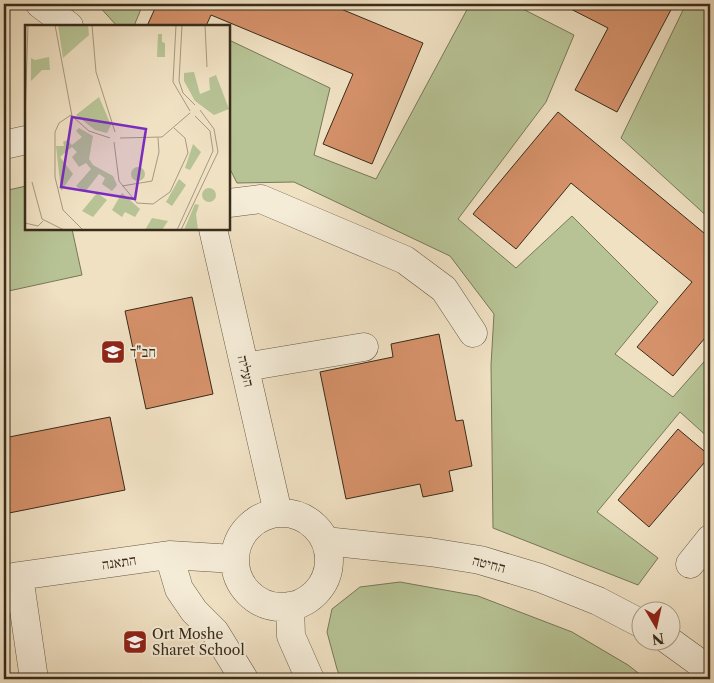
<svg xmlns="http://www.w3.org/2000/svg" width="714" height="683" font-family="'Libre Caslon Text','Frank Ruhl Libre',serif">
	<rect width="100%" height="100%" fill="#f0e1c3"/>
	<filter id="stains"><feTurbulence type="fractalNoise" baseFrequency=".004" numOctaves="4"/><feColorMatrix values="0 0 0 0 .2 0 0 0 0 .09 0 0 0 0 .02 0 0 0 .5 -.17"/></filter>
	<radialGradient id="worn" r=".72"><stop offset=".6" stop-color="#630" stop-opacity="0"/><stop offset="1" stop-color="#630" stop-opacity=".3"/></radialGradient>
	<path fill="#b7c395" stroke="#787858" d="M97,4H143L134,26H117Z
		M470,4H513L574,35L546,102L458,219L516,268L572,216L658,302L615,354L673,397L710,355V439L680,412L597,512L658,558L638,585L493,528L491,365L494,314L450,256L294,182L237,183L229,167V40L330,88L314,155L376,179Z
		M686,4H710V219L621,138Z
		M26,186V229H72L82,275L4,292V191Z
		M400,582L478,596L572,632L628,665L646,679H341L337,669L327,632L332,609L360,587Z"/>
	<path fill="#d5916a" stroke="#382c1b" d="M157,4H329L423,43L372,164L323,144L353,74L211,15L206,26H147Z
		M561,4H674L617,112L575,90L608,28Z
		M558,112L710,238V332L673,376L637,347L692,282L571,183L516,249L473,214Z
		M192,297L213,394L146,409L125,311Z
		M439,334L456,421L463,420L472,466L449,471L453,491L423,497L420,484L346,499L320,372L393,357L391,344Z
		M110,417L125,490L4,514V438Z
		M678,429L710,456L649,527L618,500Z"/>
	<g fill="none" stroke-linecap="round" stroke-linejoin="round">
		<defs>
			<path id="minor" d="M40,4L69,26
				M4,145L26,140
				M229,203L261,199L405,260L444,289L473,333
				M213,229L278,513
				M245,367L364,347
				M235 560a47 47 0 1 1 94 0a47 47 0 1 1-94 0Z
				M325,541L430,552L480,560L540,578L598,601L642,624
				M169,555L179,589L194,611L215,632L244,679
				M690,564L710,539
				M19,576L34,679
				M4,579L19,576L169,555L235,559
				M290,606L291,636L310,679
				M668,640L697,661L710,674"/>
		</defs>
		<use href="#minor" stroke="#665945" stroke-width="29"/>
		<use href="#minor" stroke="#f5ecd8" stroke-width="28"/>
	</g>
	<defs>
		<symbol id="school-square" viewBox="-11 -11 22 22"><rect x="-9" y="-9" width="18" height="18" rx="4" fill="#8f2418" stroke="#f5ecd8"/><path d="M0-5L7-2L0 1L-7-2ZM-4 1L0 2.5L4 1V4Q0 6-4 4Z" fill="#fff"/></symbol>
	</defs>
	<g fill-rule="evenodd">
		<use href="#school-square" x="99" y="338" width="28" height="28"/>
		<use href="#school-square" x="121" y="628" width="28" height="28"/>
	</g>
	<g text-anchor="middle" stroke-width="4" stroke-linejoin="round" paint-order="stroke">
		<g font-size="14" fill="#382c1b" stroke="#f5ecd8" text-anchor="start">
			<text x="130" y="357">חב"ד</text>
			<text x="152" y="639">Ort Moshe<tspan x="152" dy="16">Sharet School</tspan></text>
		</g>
		<g font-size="14" fill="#382c1b" stroke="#f5ecd8">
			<text transform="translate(246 371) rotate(77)" y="5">העליה</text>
			<text transform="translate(119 562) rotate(-8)" y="5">התאנה</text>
			<text transform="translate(489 564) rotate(14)" y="5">החיטה</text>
		</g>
	</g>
	<g transform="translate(25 25)">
		<rect width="205" height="205" fill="#f0e1c3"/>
		<path d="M33,0H63L64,10L38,33ZM133,9H137V17L140,18V32H132ZM24,32L25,45H17L6,56V33L10,35ZM169,47L175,69L185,65L184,53L191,50L204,84L189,90L170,76L159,56V48ZM74,72L86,100L82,108L70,105L51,90ZM54,103L68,111L64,134L68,140L88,151L92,160L87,166L77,159L80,153L74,149L60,167L51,161L66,144L61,138L54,142L47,132L52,127L47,122L35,132L48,149L36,166L31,121H39L38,117L42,115L47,120L57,112L51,106ZM168,119L176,127L165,145L160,143ZM106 149a7 7 0 1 1 14 0a7 7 0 1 1-14 0ZM154,154L161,160L147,181L141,177ZM177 170a7 7 0 1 1 14 0a7 7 0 1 1-14 0ZM72,168L82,175L68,192L57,186ZM97,168L115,184L110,192L100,187L97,192L87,185ZM170,179L174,180L171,189L173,205H159ZM127,193L143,196L137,205H120Z" fill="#b7c395"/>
		<path fill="none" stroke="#a69980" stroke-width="1" d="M30,0L47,91L64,106L85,113M67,0L71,47L90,107M151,0L148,57L165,86M157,0L154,56L158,68L170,80M180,0L182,42M46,90L34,98L30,107V152L38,185L58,205M0,95L3,0M95,113L137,112L165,88M89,117L94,156L112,178L128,179L145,167L163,128L160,113L149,103M7,157L17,194L39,205M97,161L127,156L134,127L133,113M0,198L13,201L18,196M152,205L188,126L185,106L170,91M156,205L193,127L189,104L175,85"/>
		<path fill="#7b2cbf" fill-opacity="0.15" stroke="#7b2cbf" stroke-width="2.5" d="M47,92L121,104L110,174L36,162Z"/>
		<rect width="205" height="205" fill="none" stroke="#382c1b" stroke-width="2.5"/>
	</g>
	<rect width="714" height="683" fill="none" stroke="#f0e1c3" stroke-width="20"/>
	<rect x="5" y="5" width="704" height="673" fill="none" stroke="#382c1b" stroke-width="2.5"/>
	<rect x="10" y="10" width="694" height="663" fill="none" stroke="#382c1b"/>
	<g transform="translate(656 626) rotate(171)"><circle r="24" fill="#f5ecd8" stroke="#a99f8c"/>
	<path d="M0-4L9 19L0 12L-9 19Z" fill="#8f2418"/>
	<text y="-8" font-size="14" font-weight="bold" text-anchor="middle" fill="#382c1b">N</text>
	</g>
	<rect width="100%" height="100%" filter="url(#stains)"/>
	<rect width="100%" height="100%" fill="url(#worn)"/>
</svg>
